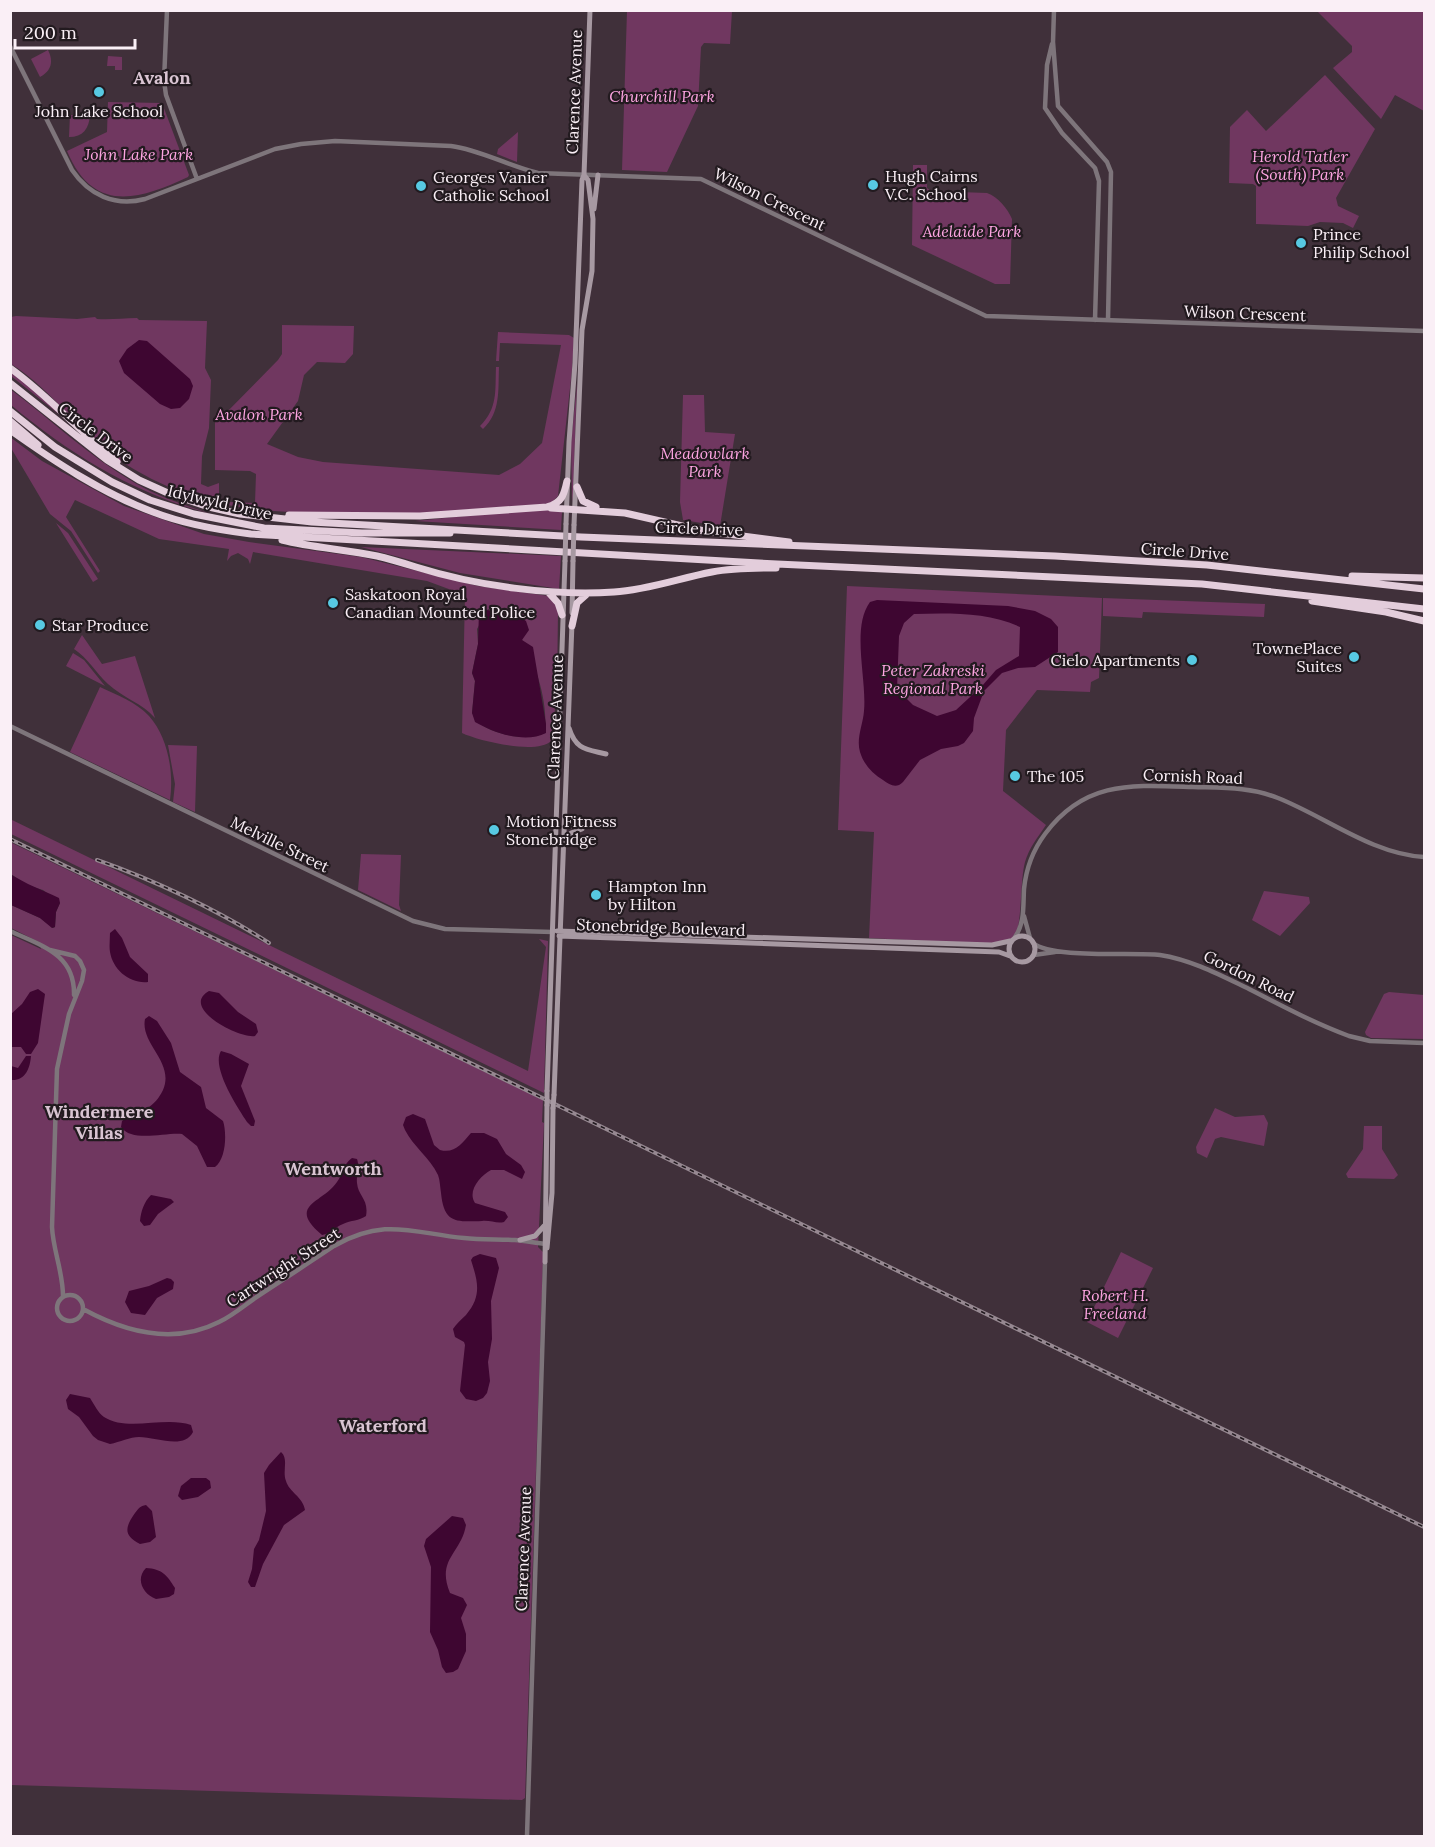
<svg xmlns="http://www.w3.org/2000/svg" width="1435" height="1847" font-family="Lora,serif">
	<rect width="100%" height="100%" fill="#40303a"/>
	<path fill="#703760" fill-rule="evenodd" d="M627,11H732L730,44L704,43L701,47L698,106L667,172L622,170Z
		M1317,11H1424V111L1395,95L1381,119L1333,68L1352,52V46Z
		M48,50C54,62 51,71 40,77L31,59Z
		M108,56L122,57V70H115V66H107Z
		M1325,75L1375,129L1336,198L1338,206L1359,216L1353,228L1343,223L1320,222L1308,226L1256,224V186L1253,184L1229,183L1230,127L1247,110L1266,131Z
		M108,102L162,103L189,175L188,177C137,201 93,213 67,151L107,132Z
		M70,115H90C89,129 83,137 69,137Z
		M518,132L517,162L497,154L498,149Z
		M913,165H927V188L931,191L987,193C998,197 1008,209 1012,219L1010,284H995L912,245Z
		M16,316L77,319L95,317L97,319C111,320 123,318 137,318L139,320L207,321L205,368L211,380L209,428L202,456L201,484L208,487L219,483V499L229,502L255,503L256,474L250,471L215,470V414L220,419L278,360L282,354V325L354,326L353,354L345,363L317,362L304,375L298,401L267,444L298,457L323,462L499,475L520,464L542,443L561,345L500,343L499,361H496L498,332L569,335L574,338L572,370L558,496L551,503L540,505C504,507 468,511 431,513C406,514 380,513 354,513C268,513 203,512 127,465C82,438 55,391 11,364V317Z
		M496,367H499C498,390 501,412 483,429L480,426C498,408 495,391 496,367Z
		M10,372L24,381L70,423L11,376Z
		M577,382L573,496L572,502L571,443Z
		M10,389C51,420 90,457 135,483C159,497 185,505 211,514C135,494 71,455 11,405Z
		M683,395H704L705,432L735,434L720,526L683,520L680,502Z
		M10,437L42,461L124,506L204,534L249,542L361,557L478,586L549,596L555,601L558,610L557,693L551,741C537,755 479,741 462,733L465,595L427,581L253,552L250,564L248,559L238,553L231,556L227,561L229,549L159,539L75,500L66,517L100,571L98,573L71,531L50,514L11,448ZM488,609L502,614L508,613L523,636L522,640C537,667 548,702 545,733C529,741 501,736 485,727C480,724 476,718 472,713L475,681L472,673L478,644L477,629Z
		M558,509L562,512L561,530L415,521L504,512Z
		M56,523L68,533L98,579L93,582Z
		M361,547L561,556L559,589L460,573Z
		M847,586L1102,598L1099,678L1091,682L1090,692L1037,690L1006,730L1003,791L1046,825C1038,837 1029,848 1025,862C1020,880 1022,922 1016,933C1013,939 1007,941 1002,945L869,938L874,832L838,830Z
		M1103,598L1265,604L1264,617L1143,612L1142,618L1103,616Z
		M82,635L102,664L135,656L155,718C142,703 123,698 108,684C96,673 88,658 74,649Z
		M73,653L84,660L105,686L66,666Z
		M100,687C117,695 136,702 149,716C168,737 174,772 170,800L70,752Z
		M168,745L197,746L195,812L173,802L175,784Z
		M10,819L528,1071L546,947L539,939L548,941L544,1093L11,834Z
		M10,842L543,1100L542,1122L544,1123L538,1247L543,1252V1262L525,1798L522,1800L11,1785V935L41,949L39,942L11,928V905L40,918L53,928L55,927L56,912L60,903L43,890L27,885L11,874Z
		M361,854L401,855L399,905L401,911L358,890Z
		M1264,891L1309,897L1310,903L1280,936L1252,920Z
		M1389,992L1424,995V1039L1371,1038L1366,1035L1365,1032L1384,994Z
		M1215,1108L1235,1117L1264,1115L1268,1123L1264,1146L1221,1137L1215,1139L1207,1158L1197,1153L1196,1147Z
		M1364,1126H1382V1149L1398,1175L1394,1179L1348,1178L1346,1174L1363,1149Z
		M1121,1252L1153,1268L1118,1338L1087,1322Z"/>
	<path fill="#3e0631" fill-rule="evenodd" d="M139,340L147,341L190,379L193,386L189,399L180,408L171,409L160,404L124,373L119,361L127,349Z
		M877,600L1008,606L1035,611L1051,619L1058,627V652L1035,667L1018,668L1002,673L984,691L974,718L973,731L964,743L958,746L941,749L920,760L903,782C896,789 890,785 883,780C872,773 864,765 860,752C856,738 863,725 864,711C867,679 851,628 870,602ZM914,614C948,613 989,612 1020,627L1019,656L996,670L982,686L956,710L937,716L913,705L897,689L899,636L904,623Z
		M482,609L520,617L526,621L529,630L522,640L533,647L546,724V733C525,744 494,733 475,722L472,713L475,681L472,673L478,644L479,611Z
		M10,874C26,884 42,890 59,898L60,903L56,912L55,927L52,928L40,918L11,905Z
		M115,929L122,938L130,957L148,974V982C130,984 113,970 110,952C109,946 110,939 110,933Z
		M38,989L45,994L38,1043L31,1054H26L21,1047H11V1014L22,1004L30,992Z
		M209,991L219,993L238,1012L256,1024L258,1032L255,1036C240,1039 179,1008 209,991Z
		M149,1016L157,1021L171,1043L180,1072L201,1087L206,1108L223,1121C227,1133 226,1159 215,1167H207L197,1146L182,1134C166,1132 132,1143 121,1127L122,1121L126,1118C142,1112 155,1107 163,1090C175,1062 140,1044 145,1019Z
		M221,1051L231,1054L249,1064L241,1086L255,1121L254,1126H251L247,1122C237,1107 211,1067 221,1051Z
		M26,1056H31C30,1069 25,1081 11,1080V1066L18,1068Z
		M413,1114L425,1119L434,1145L440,1150C455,1154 462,1143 471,1133H484L497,1139L506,1154L521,1165L525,1172L522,1179L504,1170H491C480,1176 467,1191 475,1203L505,1212L508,1217L504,1222C497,1224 490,1220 482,1221C455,1222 444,1223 441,1193C440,1187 440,1180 438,1175C430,1158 413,1146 405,1130L403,1125L406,1117Z
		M352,1158L357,1159C360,1168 356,1174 357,1183C358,1196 369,1199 366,1216C359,1221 351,1220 343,1224C335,1227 331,1234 322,1235C286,1205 323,1203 337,1182C343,1174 343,1164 352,1158Z
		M151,1195L171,1199L174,1202L158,1214L150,1225L144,1226L140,1221C141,1211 144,1202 151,1195Z
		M480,1254L496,1258L499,1268L491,1301L492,1339L488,1362L490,1381L487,1393L483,1398L476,1401L466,1399L460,1391L465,1345L464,1342L455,1337L453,1329C456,1324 461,1320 466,1315C482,1296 478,1282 471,1260L473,1257Z
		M167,1278L171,1279L174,1282L173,1289L157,1298L145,1315L131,1313L125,1302L129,1291L149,1286Z
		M70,1394L90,1398C94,1404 98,1413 104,1417C127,1432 165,1416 191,1425L193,1432C184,1450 156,1437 139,1437C130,1437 120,1442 110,1444L98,1440L93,1436L79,1417L68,1409L66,1400Z
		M281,1452C289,1459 282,1471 286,1481C289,1492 303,1497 305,1510L284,1525L263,1564L255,1587H251L248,1582L252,1569L254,1549L259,1540L266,1511L264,1473L269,1465Z
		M191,1478H206L210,1481L211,1488L198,1497L182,1500L178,1496L181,1486Z
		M146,1505L152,1511L156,1537L150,1542L140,1544C122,1535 126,1526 135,1513C139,1508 140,1506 146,1505Z
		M452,1516L463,1518L466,1525C461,1554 436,1559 450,1593L463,1598L467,1605L461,1618L466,1634V1651L458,1669L453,1672L446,1673L442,1667L438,1650L430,1632L431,1567L424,1546L426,1539Z
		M146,1568C162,1569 167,1575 175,1588L174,1594L169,1597L156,1599C143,1594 135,1579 146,1568Z"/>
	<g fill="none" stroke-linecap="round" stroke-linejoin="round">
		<path stroke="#7e757b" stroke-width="4.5" d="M167,10L164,81L166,95L197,179
			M1054,10L1053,42L1058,106L1107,162L1111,172L1108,320
			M1052,44L1047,65L1045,108L1062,133L1095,168L1099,181L1095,320
			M10,46L72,170C89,195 115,207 145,199L275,149L301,144L335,141L451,146C481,150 508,166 538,173L701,179L986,316L1424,331
			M10,726L413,921L445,929L553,932
			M1024,916L1030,938
			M10,931C42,946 75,954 74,995
			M1015,937C1025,923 1023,905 1024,889C1026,869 1033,850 1045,834C1085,780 1133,785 1193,787C1222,788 1250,787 1278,798C1326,817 1372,854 1424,857
			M1033,943C1052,959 1132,952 1160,955C1192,960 1220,975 1249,989C1282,1006 1314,1023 1349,1036L1370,1041L1424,1043
			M50,950L75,956L80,961L84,970L82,981L69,1014L57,1069L52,1227C53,1250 63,1272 63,1296
			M1034,955L1055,952
			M57 1308a13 13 0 1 1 26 0a13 13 0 1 1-26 0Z
			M83,1309C125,1332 174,1345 219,1322C234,1315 247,1303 261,1294C286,1278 310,1262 334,1246C385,1217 412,1233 464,1238C481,1240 498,1239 515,1240C526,1241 536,1243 547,1244
			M527,1836L545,1262"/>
		<path stroke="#a799a2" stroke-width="5" d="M594,209L598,175
			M566,524L569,442L575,363L582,180L584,175L590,10
			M574,525L582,330L592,271L593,219L588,180L584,175
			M572,613L573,561
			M569,728C576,750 586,749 606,754
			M566,816L572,826L580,828
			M565,843L571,833L582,829
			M557,931L992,945L1010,941
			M1009 949a13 13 0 1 1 26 0a13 13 0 1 1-26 0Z
			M559,936L999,952L1010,956
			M547,1091L565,561
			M554,1095L572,623
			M520,1240L535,1236L544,1226
			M547,1248L552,1193L553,1108
			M545,1262L547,1105"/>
		<path stroke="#e3cddb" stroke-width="7" d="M10,368C49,396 80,432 117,462
			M10,383L107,460L139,480L170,494L209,507L240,514L312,522L581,537L1055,556L1207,565L1424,589
			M10,411L55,447L112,482L150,500L194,514L264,528L362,533H450
			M10,421L38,445
			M10,430C55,462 102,493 153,512C184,524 218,530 251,534L777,564L1202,584L1424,609
			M577,487L583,501L596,507
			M551,508L625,513L704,531L789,542
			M289,515L420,516L547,507C562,503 564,495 567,481
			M282,540C313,548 345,549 377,556C390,559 403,563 416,567C477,586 551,596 614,592C648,590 680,578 712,572C733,568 755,568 776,568
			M1352,576L1424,578
			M549,593L558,603L562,615
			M1312,601L1386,612L1424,621
			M572,626L577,603L586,595"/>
		<defs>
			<path id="rail" d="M10,839L1424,1527
				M97,860C154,880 218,910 269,943"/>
		</defs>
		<use href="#rail" stroke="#968891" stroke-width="4"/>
		<use href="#rail" stroke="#221a1f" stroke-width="1.5" stroke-dasharray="4.5" stroke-linecap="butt"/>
		<path stroke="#a799a2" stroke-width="5" d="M565,561L566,524
			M573,561L574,525
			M547,1105V1091
			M553,1108L554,1095"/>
	</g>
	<g fill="#57c9e2" stroke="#221a1f" stroke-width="2">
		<circle cx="99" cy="92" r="6"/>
		<circle cx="873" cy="185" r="6"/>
		<circle cx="421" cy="186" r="6"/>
		<circle cx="1301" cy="243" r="6"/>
		<circle cx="333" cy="603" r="6"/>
		<circle cx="40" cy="625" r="6"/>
		<circle cx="1354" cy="657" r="6"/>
		<circle cx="1192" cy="660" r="6"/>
		<circle cx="1015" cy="776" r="6"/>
		<circle cx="494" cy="830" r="6"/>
		<circle cx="596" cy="895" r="6"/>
	</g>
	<g text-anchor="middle" stroke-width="4.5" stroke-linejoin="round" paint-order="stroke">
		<g font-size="16" fill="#faeff6" stroke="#221a1f">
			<text transform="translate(574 92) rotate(-88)" y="6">Clarence Avenue</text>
			<text transform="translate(770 199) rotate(26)" y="6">Wilson Crescent</text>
			<text transform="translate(1245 313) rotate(2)" y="6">Wilson Crescent</text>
			<text transform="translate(96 432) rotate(37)" y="6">Circle Drive</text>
			<text transform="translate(220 502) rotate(13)" y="6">Idylwyld Drive</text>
			<text transform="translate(699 528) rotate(2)" y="6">Circle Drive</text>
			<text transform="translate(1185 551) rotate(4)" y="6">Circle Drive</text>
			<text transform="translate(555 717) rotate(-88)" y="6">Clarence Avenue</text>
			<text transform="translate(1193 776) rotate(2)" y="6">Cornish Road</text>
			<text transform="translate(280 844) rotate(26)" y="6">Melville Street</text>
			<text transform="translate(661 927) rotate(2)" y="6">Stonebridge Boulevard</text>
			<text transform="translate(1249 976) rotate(26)" y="6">Gordon Road</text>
			<text transform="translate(283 1267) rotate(-33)" y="6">Cartwright Street</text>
			<text transform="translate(523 1549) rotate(-88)" y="6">Clarence Avenue</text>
		</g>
		<g font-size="16" font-style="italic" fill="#fea5e2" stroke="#221a1f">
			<text x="662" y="102">Churchill Park</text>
			<text x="139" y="160">John Lake Park</text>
			<text x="1300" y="162">Herold Tatler<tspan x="1300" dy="18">(South) Park</tspan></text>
			<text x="972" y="237">Adelaide Park</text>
			<text x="259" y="420">Avalon Park</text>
			<text x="705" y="459">Meadowlark<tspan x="705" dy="18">Park</tspan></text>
			<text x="933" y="676">Peter Zakreski<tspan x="933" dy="18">Regional Park</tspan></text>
			<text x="1115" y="1301">Robert H.<tspan x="1115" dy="18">Freeland</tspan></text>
		</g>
		<g font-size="16" fill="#faeff6" stroke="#221a1f" text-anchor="start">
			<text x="99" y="117" text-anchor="middle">John Lake School</text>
			<text x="885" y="182">Hugh Cairns<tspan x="885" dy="18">V.C. School</tspan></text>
			<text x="433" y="183">Georges Vanier<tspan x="433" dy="18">Catholic School</tspan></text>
			<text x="1313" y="240">Prince<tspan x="1313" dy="18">Philip School</tspan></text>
			<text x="345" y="600">Saskatoon Royal<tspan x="345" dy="18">Canadian Mounted Police</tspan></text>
			<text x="52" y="631">Star Produce</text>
			<text x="1342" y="654" text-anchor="end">TownePlace<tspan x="1342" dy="18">Suites</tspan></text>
			<text x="1180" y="666" text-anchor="end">Cielo Apartments</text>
			<text x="1027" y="782">The 105</text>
			<text x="506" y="827">Motion Fitness<tspan x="506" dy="18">Stonebridge</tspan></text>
			<text x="608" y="892">Hampton Inn<tspan x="608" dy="18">by Hilton</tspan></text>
		</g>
		<g font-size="18" font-weight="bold" fill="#d9c4d2" stroke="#221a1f">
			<text x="162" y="84">Avalon</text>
			<text x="99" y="1118">Windermere<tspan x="99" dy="21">Villas</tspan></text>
			<text x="333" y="1175">Wentworth</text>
			<text x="383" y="1432">Waterford</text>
		</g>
	</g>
	<rect width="1435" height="1847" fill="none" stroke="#faeff6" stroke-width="24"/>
	<path d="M15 39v9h120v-9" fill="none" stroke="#faeff6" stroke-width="3"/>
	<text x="24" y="39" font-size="18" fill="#faeff6" stroke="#221a1f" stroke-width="4.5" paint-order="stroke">200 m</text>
</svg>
